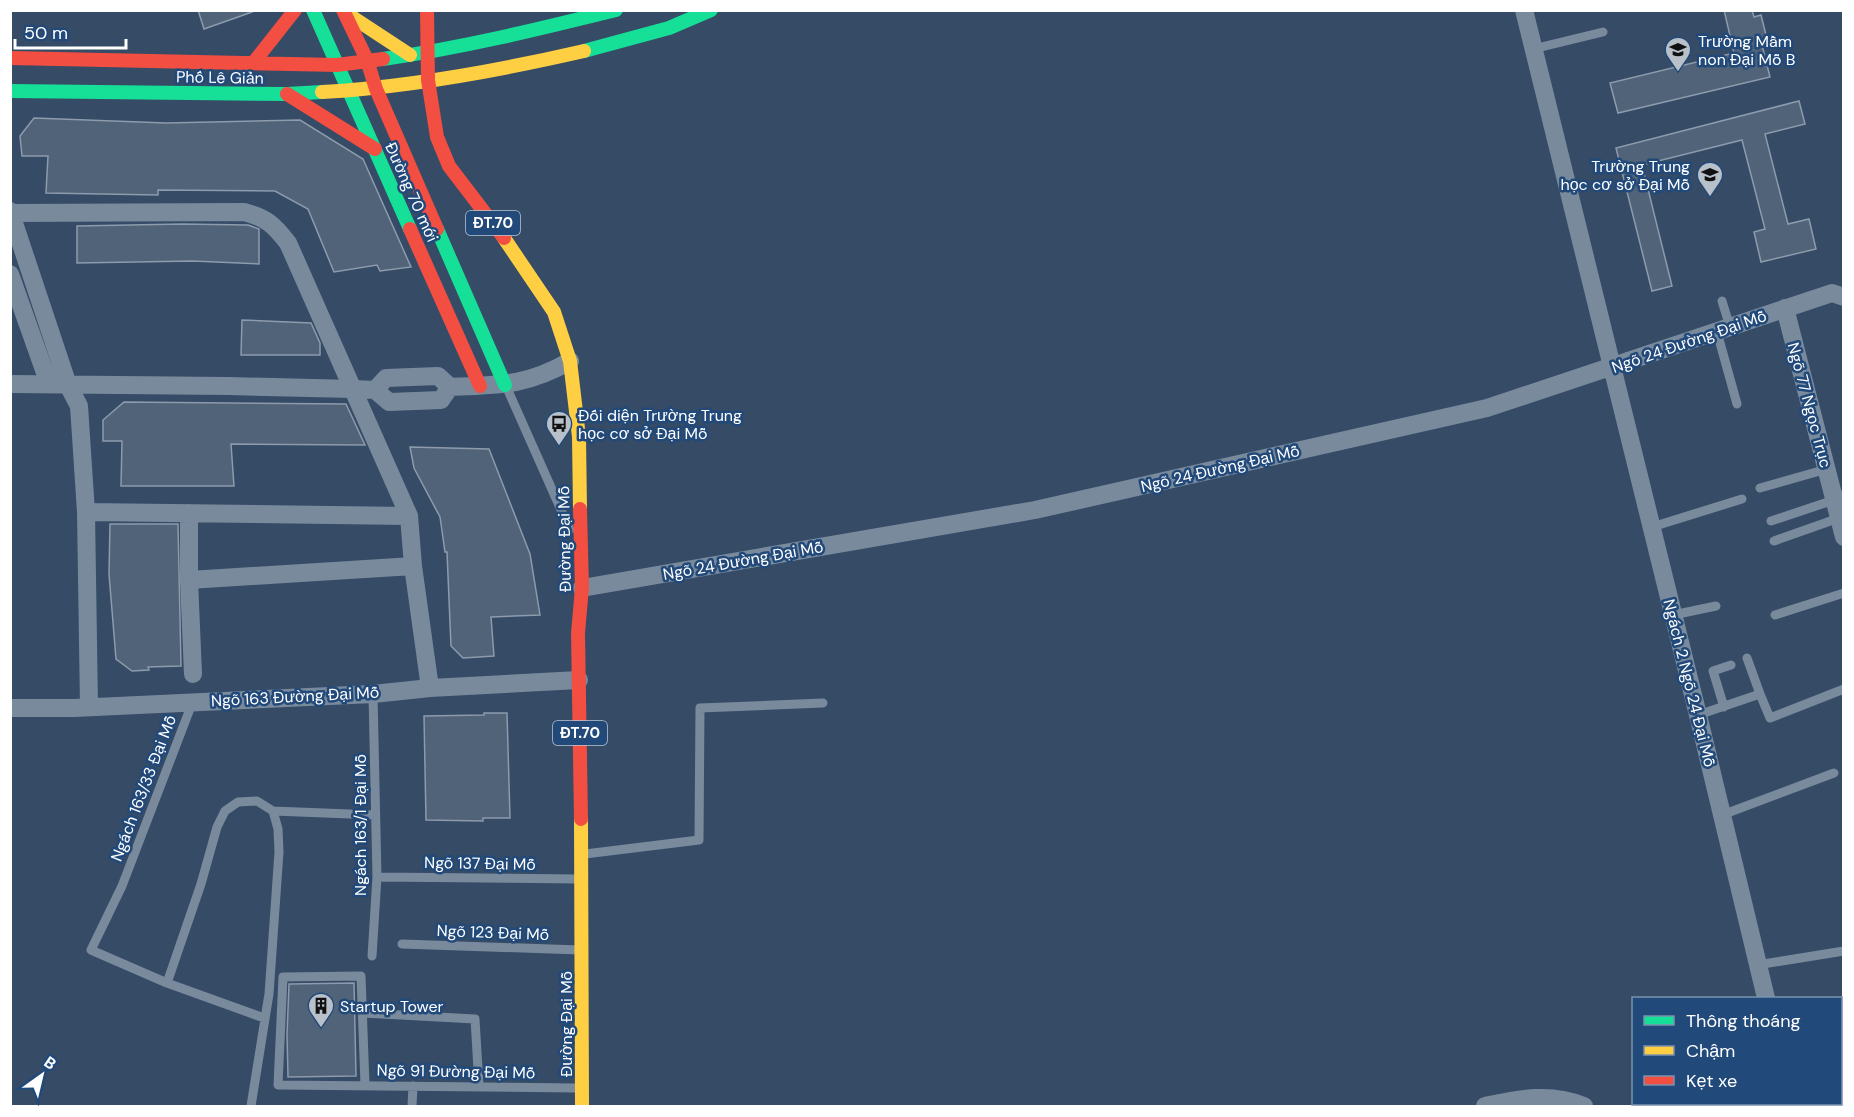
<svg xmlns="http://www.w3.org/2000/svg" width="1854" height="1117" font-family="'DM Sans',sans-serif">
	<rect width="100%" height="100%" fill="#354b66"/>
	<path fill="#506378" stroke="#8d9bac" stroke-width="1.5" d="M198,10H251L252,12L204,29Z
		M1724,10H1752L1754,17L1761,15L1768,43L1762,45L1770,77L1618,113L1610,83L1734,53Z
		M1799,101L1805,124L1765,134L1788,224L1809,219L1816,249L1761,262L1754,232L1765,229L1742,140L1642,165L1672,286L1652,291L1616,148Z
		M34,118L166,123L300,120L363,159L411,267L380,271L377,265L334,272L308,209L275,191L158,190V195L46,193L48,156H22L20,136Z
		M182,224L248,225L259,229V264L193,261L77,263V226Z
		M242,320L311,323L320,343V355H241Z
		M124,402L346,404L365,445L231,444L234,486H121L122,441H103V420Z
		M410,447L489,449L530,554L540,615L491,617L494,656L463,658L451,646L447,552H445L440,517L414,468Z
		M110,524H178L181,666L148,667L149,670L132,671L116,659L109,574Z
		M484,713H507L510,818H483V821L426,820L424,716L484,715Z
		M354,983L356,1076L288,1077L287,1035L289,984Z"/>
	<g fill="none" stroke-linecap="round" stroke-linejoin="round">
		<path stroke="#798a9d" stroke-width="9" d="M1533,49L1603,32
			M1722,301L1730,327
			M1717,332L1737,404
			M506,386L570,530
			M1760,488L1827,469
			M1771,521L1834,500L1844,494
			M1652,527L1742,499
			M1774,541L1839,518
			M1673,615L1716,606
			M1775,615L1844,593
			M1760,694L1770,718L1844,689
			M193,701L122,886L91,950L167,983L264,1018
			M1724,707L1713,671L1731,665
			M1698,715L1760,694L1747,658
			M273,811L375,815
			M1722,815L1834,773
			M585,854L699,840L700,708L823,703
			M377,877L578,879
			M402,944L580,950
			M372,956L377,877L373,694
			M1757,965L1844,951
			M167,983L201,884L217,827L225,811L238,802L257,801L273,811L278,829L279,852L269,994L251,1106
			M363,1013L475,1019L479,1086
			M365,1085L361,976L283,977L278,1085L577,1088
			M412,1106L413,1086"/>
		<path stroke="#798a9d" stroke-width="18" d="M1524,10L1698,715L1766,998
			M10,211L68,385L79,406L86,512L89,707
			M10,213L244,212C267,218 274,225 288,243L409,516L413,566L430,688
			M10,274L49,384
			M1785,308L1844,537
			M10,384L228,386L353,389L375,390L389,402L441,400L450,387
			M375,390L386,378L438,376L450,387C498,385 527,386 570,361
			M86,512L409,516
			M189,513V580L193,674
			M189,580L413,566
			M582,588L1035,510L1487,408L1832,293L1844,297
			M10,708H74L373,694L430,688L579,680
			M1795,1104L1796,1106
			M1485,1106C1519,1099 1550,1092 1584,1106"/>
		<path stroke="#16e098" stroke-width="14" d="M313,10L410,229
			M584,51L669,28L711,10
			M383,59C462,48 539,29 616,10
			M10,91L287,94L322,92
			M437,229L505,385"/>
		<path stroke="#ffcf43" stroke-width="14" d="M346,13L410,55
			M322,92C411,87 497,71 584,51
			M504,238L554,312L570,361L579,437L580,509
			M581,819L582,1106"/>
		<path stroke="#f24e42" stroke-width="14" d="M343,10L367,60L376,89L437,229
			M427,10L428,80L437,137L449,166L504,238
			M10,58L337,65L383,59
			M254,62L295,10
			M287,94L375,149
			M410,229L480,386
			M580,509L582,588L578,633L581,819"/>
	</g>
	<defs>
		<symbol id="school-pin" viewBox="-11 -11 22 30"><path d="M0 17L-7.5 6A9.5 9.5 0 1 1 7.5 6Z" fill="#b8c0c9" stroke="#21497a"/><path d="M0-5L7-2L0 1L-7-2ZM-4 1L0 2.5L4 1V4Q0 6-4 4Z" fill="#111"/></symbol>
		<symbol id="bus-pin" viewBox="-11 -11 22 30"><path d="M0 17L-7.5 6A9.5 9.5 0 1 1 7.5 6Z" fill="#b8c0c9" stroke="#21497a"/><path d="M-5-6H5V4H4V6H2V4H-2V6H-4V4H-5ZM-3.5-4V0h7V-4ZM-3.5 1.2v1.5H-2V1.2ZM2 1.2v1.5H3.5V1.2Z" fill="#111"/></symbol>
		<symbol id="building-pin" viewBox="-11 -11 22 30"><path d="M0 17L-7.5 6A9.5 9.5 0 1 1 7.5 6Z" fill="#b8c0c9" stroke="#21497a"/><path d="M-4-6H4V6H1V3H-1V6H-4ZM-2.5-4.3h1.7v1.8h-1.7ZM.8-4.3h1.7v1.8H.8ZM-2.5-1h1.7V.8h-1.7ZM.8-1h1.7V.8H.8Z" fill="#111"/></symbol>
	</defs>
	<g fill-rule="evenodd">
		<use href="#school-pin" x="1663" y="35" width="30" height="40"/>
		<use href="#school-pin" x="1695" y="160" width="30" height="40"/>
		<use href="#bus-pin" x="544" y="409" width="30" height="40"/>
		<use href="#building-pin" x="306" y="991" width="30" height="40"/>
	</g>
	<g text-anchor="middle" stroke-width="5" stroke-linejoin="round" paint-order="stroke">
		<g fill="#21497a" stroke="#bcc8d7" stroke-width="1.5">
			<rect x="466" y="211" width="54" height="24" rx="4.5"/>
			<rect x="553" y="721" width="54" height="24" rx="4.5"/>
		</g>
		<g font-size="15" font-weight="bold" fill="#fff">
			<text x="493" y="228">ĐT.70</text>
			<text x="580" y="738">ĐT.70</text>
		</g>
		<g font-size="16" fill="#fff" stroke="#21497a" text-anchor="start">
			<text x="1698" y="47">Trường Mầm<tspan x="1698" dy="18">non Đại Mỗ B</tspan></text>
			<text x="1690" y="172" text-anchor="end">Trường Trung<tspan x="1690" dy="18">học cơ sở Đại Mỗ</tspan></text>
			<text x="578" y="421">Đối diện Trường Trung<tspan x="578" dy="18">học cơ sở Đại Mỗ</tspan></text>
			<text x="340" y="1012">Startup Tower</text>
		</g>
		<g font-size="16" fill="#fff" stroke="#21497a">
			<text transform="translate(220 77) rotate(1)" y="6">Phố Lê Giản</text>
			<text transform="translate(412 192) rotate(66)" y="6">Đường 70 mới</text>
			<text transform="translate(1689 341) rotate(-19)" y="6">Ngõ 24 Đường Đại Mỗ</text>
			<text transform="translate(1810 405) rotate(75)" y="6">Ngõ 77 Ngọc Trục</text>
			<text transform="translate(1220 468) rotate(-13)" y="6">Ngõ 24 Đường Đại Mỗ</text>
			<text transform="translate(564 539) rotate(-91)" y="6">Đường Đại Mỗ</text>
			<text transform="translate(743 560) rotate(-10)" y="6">Ngõ 24 Đường Đại Mỗ</text>
			<text transform="translate(1690 683) rotate(76)" y="6">Ngách 2 Ngõ 24 Đại Mỗ</text>
			<text transform="translate(295 696) rotate(-3)" y="6">Ngõ 163 Đường Đại Mỗ</text>
			<text transform="translate(143 788) rotate(-69)" y="6">Ngách 163/33 Đại Mỗ</text>
			<text transform="translate(360 825) rotate(-90)" y="6">Ngách 163/1 Đại Mỗ</text>
			<text transform="translate(480 863) rotate(1)" y="6">Ngõ 137 Đại Mỗ</text>
			<text transform="translate(493 932) rotate(2)" y="6">Ngõ 123 Đại Mỗ</text>
			<text transform="translate(566 1024) rotate(-90)" y="6">Đường Đại Mỗ</text>
			<text transform="translate(456 1071) rotate(1)" y="6">Ngõ 91 Đường Đại Mỗ</text>
		</g>
	</g>
	<rect width="1854" height="1117" fill="none" stroke="#ffffff" stroke-width="24"/>
	<rect x="1632" y="997" width="210" height="108" fill="#21497a" stroke="#7a92af" stroke-width="1.5"/>
	<rect x="1644" y="1016" width="30" height="9" fill="#16e098" stroke="#7a92af" stroke-width="1.5"/>
	<text x="1686" y="1027" font-size="18" fill="#ffffff">Thông thoáng</text>
	<rect x="1644" y="1046" width="30" height="9" fill="#ffcf43" stroke="#7a92af" stroke-width="1.5"/>
	<text x="1686" y="1057" font-size="18" fill="#ffffff">Chậm</text>
	<rect x="1644" y="1076" width="30" height="9" fill="#f24e42" stroke="#7a92af" stroke-width="1.5"/>
	<text x="1686" y="1087" font-size="18" fill="#ffffff">Kẹt xe</text>
	<g transform="translate(42 1075) rotate(34)" stroke="#21497a" stroke-width="4.5" paint-order="stroke">
	<path d="M0-4.5L10 22L0 15L-10 22Z" fill="#ffffff"/>
	<text y="-9" font-size="16" font-weight="bold" text-anchor="middle" fill="#ffffff">B</text>
	</g>
	<path d="M15 39v9h111v-9" fill="none" stroke="#ffffff" stroke-width="3"/>
	<text x="24" y="39" font-size="18" fill="#ffffff" stroke="#21497a" stroke-width="4.5" paint-order="stroke">50 m</text>
</svg>
